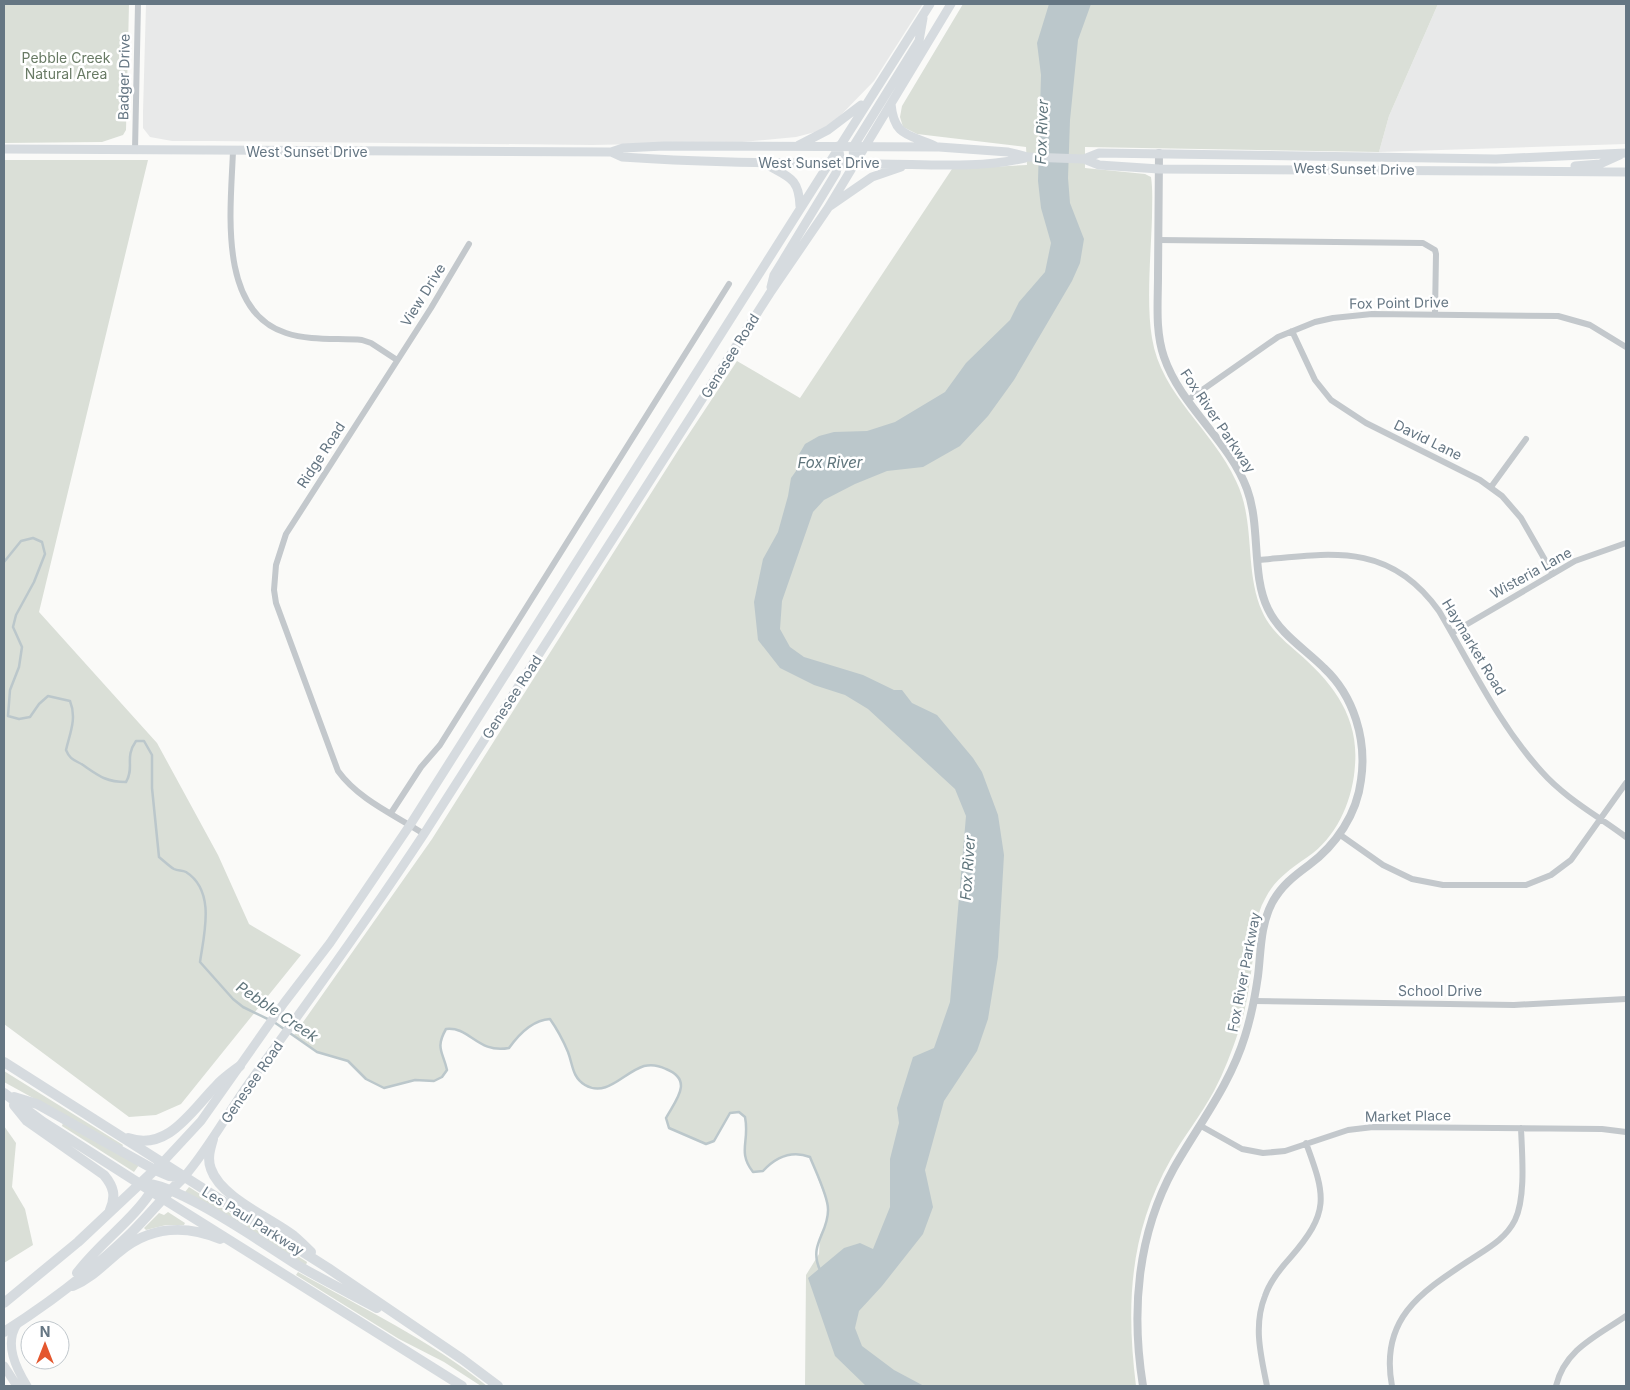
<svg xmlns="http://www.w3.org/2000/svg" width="1630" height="1390" font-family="Inter,sans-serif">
	<rect width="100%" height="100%" fill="#fafaf8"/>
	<path fill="#e8e9e9" d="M146,4H923L874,81L837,119L819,131L796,137L742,142L592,145L213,141H172L150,137L143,128V112Z
		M1438,4H1626V144L1379,152L1389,116Z"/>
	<path fill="#dadfd7" d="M4,4H129L126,130L123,135L102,142L4,143Z
		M963,4H1438L1389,116L1379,152L1085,147V168L1145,174L1151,177C1153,190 1152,204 1152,217C1151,253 1146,303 1152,338C1161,395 1213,430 1236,481C1256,522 1244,570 1262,611C1269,628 1283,640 1297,652C1332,682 1359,716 1355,765C1353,798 1339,832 1313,853C1295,866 1275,878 1265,899C1255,916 1255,938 1253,957C1250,982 1247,1006 1239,1030C1232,1051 1224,1072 1214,1091C1201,1115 1184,1136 1171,1159C1129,1233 1126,1305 1136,1386H805L806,1275L819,1254L820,1235L827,1222L829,1208L810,1157C791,1150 776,1157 763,1171L753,1172C737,1152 750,1141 745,1117L738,1112L730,1113L714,1141L706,1144L669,1128L666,1118C676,1100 694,1080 666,1069C658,1065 652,1064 644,1066C624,1072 607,1098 585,1085C572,1077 573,1065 568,1052C563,1040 557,1029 550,1019C532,1020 519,1034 509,1048C477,1054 470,1026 446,1029C435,1048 443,1052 447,1070L442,1077L434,1081L415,1080L384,1088L366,1079L348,1061L317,1052L294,1035L432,839L679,449L737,361L800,398L952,169L1027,165L1026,147L917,134L903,127L900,117L902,106Z
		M4,160H148L39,612L157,743L218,855L249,924L301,955L181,1104L156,1115L129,1117L4,1024Z
		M4,1071L123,1145L122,1147L4,1082Z
		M63,1123L139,1165L134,1172L62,1126Z
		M4,1126L16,1143L12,1187L25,1209L33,1245L4,1263Z
		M189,1187L307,1262L306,1265L185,1192Z
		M168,1212L185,1223L184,1225H166L146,1230L144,1228L159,1213L164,1215Z
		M298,1272C362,1308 430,1340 487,1386H481L444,1362L399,1339L296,1275Z"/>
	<path fill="#bbc7cb" d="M1049,4H1091L1078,40L1070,120L1068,178L1070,203L1084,239L1080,263L1072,281L1014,380L988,416L960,446L923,467L887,471L855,484L824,500L813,512L782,601L780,629L790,647L804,657L863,675L894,690H902L912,703L937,715L973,758L982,772L998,815L1004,855L998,957L988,1019L977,1051L944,1101L925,1170L933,1207L923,1234L882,1286L859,1311L855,1328L862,1346L894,1370L924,1386H866L835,1356L808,1278L844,1248L860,1243L873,1249L890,1207V1159L899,1123L897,1108L913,1057L934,1048L950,1002L966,816L955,789L868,709L845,695L814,685L780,668L758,640L754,602L763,559L778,532L788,496L791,478L796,471L798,456L805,444L819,436L834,432L867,431L895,422L945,392L966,363L1010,320L1019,302L1045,272L1051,243L1041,208L1038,181L1041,75L1037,43Z"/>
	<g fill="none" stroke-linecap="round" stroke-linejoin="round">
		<path stroke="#bbc7cb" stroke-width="2.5" d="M4,562L21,541L33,538L42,542L45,554L34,582L16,615L13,627L22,647L19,667L10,690L8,716L19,719L30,717L39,704L48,696L70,701C77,718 70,733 66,750C70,760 75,760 83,765C99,776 106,782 126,782C135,767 124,758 136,741H144L152,755V788L159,857C164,861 169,866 174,869C178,871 182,870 186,872C216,891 204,934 200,962L233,999L243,1007L274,1022L317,1052L348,1061L366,1079L384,1088L415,1080L434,1081L442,1077L447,1070C443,1052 435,1048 446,1029C470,1026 477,1054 509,1048C519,1034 532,1020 550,1019C557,1029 563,1040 568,1052C573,1065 572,1077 585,1085C607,1098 624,1072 644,1066C652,1064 658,1065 666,1069C694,1080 676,1100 666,1118L669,1128L706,1144L714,1141L730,1113L739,1112L745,1117C750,1141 737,1152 753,1172L763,1171C776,1157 791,1150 810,1157C815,1170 828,1196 828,1209C829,1233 808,1244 820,1270"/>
		<path stroke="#c3c8cc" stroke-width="6" d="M135,150L138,4
			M233,151C231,207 217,311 286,333C310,341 337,338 362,340L371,343L397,360
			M1158,240L1423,243L1435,250L1436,254L1435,314
			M1292,331L1315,380L1331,400L1366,423L1480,480L1502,496L1521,518L1553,574
			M1188,400L1278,337L1315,322L1333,318L1372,314L1558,316L1590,325L1626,347
			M1491,487L1526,439
			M1259,560C1332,553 1390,542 1439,611C1471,665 1499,725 1542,772C1565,798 1598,816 1626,837
			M1452,633L1575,561L1626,543
			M391,813L421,767L440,745L729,284
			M424,834C395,815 359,800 338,771L276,603L274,590L276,565L286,534L431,308L469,244
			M1339,834L1383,865L1412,879L1443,885H1526L1551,875L1571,860L1626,783
			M1254,1001L1514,1005L1626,999
			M1201,1126L1242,1149L1263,1153L1285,1151L1348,1130L1373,1127L1602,1129L1626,1132
			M1267,1386C1261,1356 1253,1326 1265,1296C1270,1281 1280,1269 1290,1258C1330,1212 1326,1197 1306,1143
			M1392,1386C1379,1317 1423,1291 1473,1258C1490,1247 1506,1238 1515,1220C1526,1197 1522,1154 1521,1128
			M1556,1386C1565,1349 1597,1336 1626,1316"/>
		<path stroke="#c3c8cc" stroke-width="8" d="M1143,1386C1131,1312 1137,1235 1174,1168C1199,1124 1230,1085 1245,1036C1251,1017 1255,997 1258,976C1261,952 1260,926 1272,903C1281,886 1294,876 1309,865C1336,845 1357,814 1361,780C1367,740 1354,696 1324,668C1305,649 1280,634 1268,609C1251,574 1261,527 1247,489C1229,440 1181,407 1164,357C1155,331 1158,303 1158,276C1158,235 1159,194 1159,153"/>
		<path stroke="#d6dbdf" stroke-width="9" d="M891,104C894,137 909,134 935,146
			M799,145L828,130L861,105
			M4,149L611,152L623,148L664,146L939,147L1008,152L1028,157L1084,159L1099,165L1159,169L1626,172
			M611,152L622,157C707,163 792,163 877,164C925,164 978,169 1025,158
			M1084,159L1099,153L1496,159L1626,153
			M764,163C787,177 799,176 800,206
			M854,164L853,147L919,41L923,18
			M1575,166L1600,164L1620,155
			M830,206L872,177L901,167
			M771,287L774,275L782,262L836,173L840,157L838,146
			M162,1163L201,1121L284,1003L330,943L410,825L930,4
			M184,1177C209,1148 227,1114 249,1083C309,1001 368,919 424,834L770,293L828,208L951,4
			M17,1324C4,1344 16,1368 27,1386
			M4,1366L17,1386"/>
		<path stroke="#d6dbdf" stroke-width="10" d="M4,1062L328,1268L462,1359L498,1386
			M4,1093L43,1122L162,1198L462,1386
			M14,1097L37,1104L155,1170L169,1176L183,1177
			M14,1105L27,1121L104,1175C114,1187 116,1196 110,1210
			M128,1138C168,1152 192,1110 216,1086C223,1078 232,1072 240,1066
			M213,1139C210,1149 207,1159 211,1169C221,1198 271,1218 294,1236C300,1241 306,1247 311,1252
			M140,1184C169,1177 270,1248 299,1266C325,1281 351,1294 377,1308
			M77,1273C100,1242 134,1220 154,1187
			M73,1286C92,1278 104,1264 119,1252C149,1227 184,1224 220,1239
			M4,1303L78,1242L162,1163
			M4,1332C48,1304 93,1270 131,1233C149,1215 165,1195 184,1177"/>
	</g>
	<g text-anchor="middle" stroke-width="5" stroke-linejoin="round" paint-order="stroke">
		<g font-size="14" fill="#687a64" stroke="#fff">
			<text x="66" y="63">Pebble Creek<tspan x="66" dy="16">Natural Area</tspan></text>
		</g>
		<g font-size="14" fill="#657683" stroke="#fff">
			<text transform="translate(124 77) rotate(-89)" y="5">Badger Drive</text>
			<text x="307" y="157">West Sunset Drive</text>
			<text x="819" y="168">West Sunset Drive</text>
			<text transform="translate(1354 169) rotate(1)" y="5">West Sunset Drive</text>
			<text transform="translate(423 295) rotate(-58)" y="5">View Drive</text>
			<text transform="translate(1399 303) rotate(-1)" y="5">Fox Point Drive</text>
			<text transform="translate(730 356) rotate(-58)" y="5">Genesee Road</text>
			<text transform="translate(1218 421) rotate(56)" y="5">Fox River Parkway</text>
			<text transform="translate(1428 440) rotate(26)" y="5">David Lane</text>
			<text transform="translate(321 455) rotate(-57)" y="5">Ridge Road</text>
			<text transform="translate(1531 573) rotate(-29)" y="5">Wisteria Lane</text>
			<text transform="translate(1474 647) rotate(59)" y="5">Haymarket Road</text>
			<text transform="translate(512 697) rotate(-57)" y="5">Genesee Road</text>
			<text transform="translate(1244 972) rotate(-79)" y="5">Fox River Parkway</text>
			<text x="1440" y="996">School Drive</text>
			<text transform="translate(252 1082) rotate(-55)" y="5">Genesee Road</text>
			<text transform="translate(1408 1116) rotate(-1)" y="5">Market Place</text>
			<text transform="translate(253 1221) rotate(32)" y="5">Les Paul Parkway</text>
		</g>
		<g font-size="15" font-style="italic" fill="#60757c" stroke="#fff">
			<text transform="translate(1042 132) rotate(-88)" y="5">Fox River</text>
			<text x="830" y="468">Fox River</text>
			<text transform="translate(968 868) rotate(-86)" y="5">Fox River</text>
			<text transform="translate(277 1012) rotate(34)" y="5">Pebble Creek</text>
		</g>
	</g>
	<rect width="1630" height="1390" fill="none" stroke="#657683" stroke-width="10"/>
	<g transform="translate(45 1345)"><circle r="24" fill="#ffffff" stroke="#c1c8cd"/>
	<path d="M0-4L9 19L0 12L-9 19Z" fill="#e4572e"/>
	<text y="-8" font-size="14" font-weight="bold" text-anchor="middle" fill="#657683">N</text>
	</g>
</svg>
